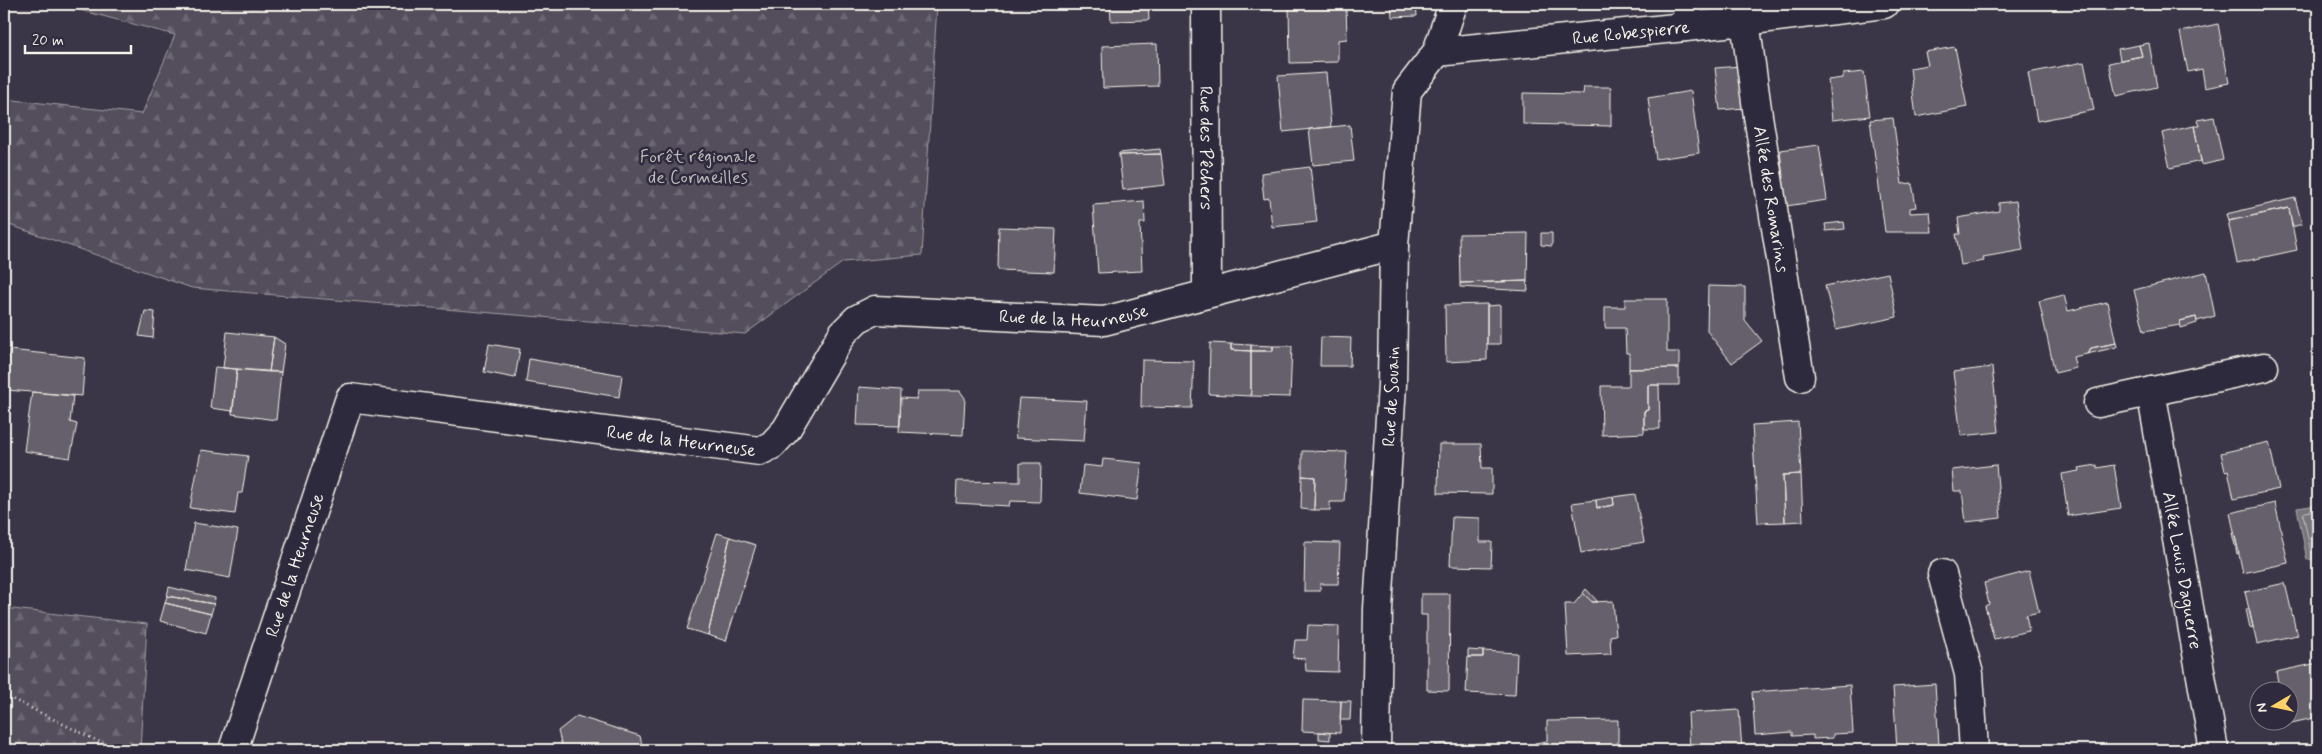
<svg xmlns="http://www.w3.org/2000/svg" width="2322" height="754" font-family="Mynerve,sans-serif">
	<defs>
		<pattern id="forest-firs" width="22" height="20" patternUnits="userSpaceOnUse" patternTransform="scale(1.25)"><rect width="22" height="20" fill="#534e5c"/><path d="M5 1l3.5 6h-7zM16 11l3.5 6h-7z" fill="#6c6873"/></pattern>
	</defs>
	<rect width="100%" height="100%" fill="#3b3647"/>
	<filter id="ink" filterUnits="userSpaceOnUse"><feTurbulence type="fractalNoise" baseFrequency=".02" numOctaves="2"/><feDisplacementMap in="SourceGraphic" scale="10" xChannelSelector="R" yChannelSelector="G"/><feConvolveMatrix kernelMatrix="1 2 1 2 8 2 1 2 1" color-interpolation-filters="sRGB"/></filter>
	<g filter="url(#ink)">
		<path fill="url(#forest-firs)" stroke="#a4a0a2" d="M57,4H937L922,255L843,262L745,334L192,288L4,223V99L142,114L175,35Z
			M4,608L147,624L140,750H4Z"/>
		<path fill="#78747b" stroke="#aaa6a7" d="M2318,505V558L2307,560L2297,508Z"/>
		<g fill="none" stroke-linecap="round" stroke-linejoin="round">
			<path stroke="#c2bfbc" stroke-width="1" d="M2318,510L2305,512L2303,514L2311,552L2318,553"/>
		</g>
		<path fill="#65616c" stroke="#f4f1e8" d="M1110,4H1148L1149,20L1111,21Z
			M1289,4H1346L1347,39L1338,40V62L1290,63Z
			M1391,4H1416L1417,16L1392,17Z
			M2218,24L2229,83L2205,88L2202,69L2188,72L2180,32Z
			M2149,43L2157,87L2116,96L2109,63L2142,56L2139,45Z
			M1157,44L1158,86L1103,88L1102,46Z
			M2139,45L2142,56L2120,60L2118,49Z
			M1955,47L1967,107L1916,117L1910,68L1928,65L1925,52Z
			M2084,62L2094,110L2037,121L2028,73Z
			M1741,66L1745,108L1720,110L1715,68Z
			M1864,72L1870,116L1832,120L1828,80L1843,78V74Z
			M1326,73L1331,127L1283,132L1278,76Z
			M1584,87H1611V126L1523,124V93L1583,94Z
			M1691,91L1699,153L1656,159L1648,98Z
			M2214,117L2223,160L2202,165L2194,126H2199L2197,120Z
			M1893,118L1902,184L1912,183L1916,207L1910,208V213L1930,212L1932,232H1885L1870,120Z
			M1350,125L1354,161L1313,165L1309,129Z
			M2194,126L2201,161L2170,168L2162,133Z
			M1819,145L1827,200L1786,206L1780,150Z
			M1160,149L1161,154L1119,155V153Z
			M1161,154L1165,185L1123,190L1119,155Z
			M1310,167L1317,222L1272,227L1269,198L1264,199L1261,173Z
			M2295,198L2302,224L2292,227L2289,208L2228,221L2226,214Z
			M1144,201L1145,223H1140L1142,271L1098,273L1093,205Z
			M2016,201L2023,250L1983,257L1984,261L1961,265L1956,234H1960L1958,218L1999,211V203Z
			M2289,208L2297,250L2237,263L2228,221Z
			M1844,222L1845,229L1826,231L1825,224Z
			M999,227L1056,229L1054,272L998,270Z
			M1528,233L1527,281L1460,283L1459,234Z
			M1541,233H1552V246L1541,245Z
			M2206,272L2215,316L2197,321L2196,317L2180,321V325L2144,331L2134,290Z
			M1888,273L1897,317L1836,330L1825,286Z
			M1527,281L1528,291L1460,287V283Z
			M1708,286L1745,287V320L1762,341L1732,363L1707,331Z
			M2064,295L2068,311L2107,302L2116,343L2091,348L2087,354L2073,357L2076,368L2055,373L2039,301Z
			M1625,299H1667V352H1679V368L1629,369V353H1626L1625,328H1605V307H1625Z
			M1487,304V360L1446,362L1445,305Z
			M1500,305V344H1487V306Z
			M145,311L155,312L153,338L139,336Z
			M2196,317L2197,323L2181,328L2180,321Z
			M227,332L274,337L269,372L223,368Z
			M274,337L285,344L281,372H269Z
			M1321,337L1351,338L1350,366H1320Z
			M1210,343L1231,344V350L1251,351V396L1209,394Z
			M2116,343L2117,347L2087,354L2091,348Z
			M489,344L520,349L515,378L484,372Z
			M1231,344L1251,345V351L1231,350Z
			M1251,345L1273,346V351H1251Z
			M1273,346H1292L1290,397L1251,396V351H1273Z
			M9,350L85,358L82,396L6,390Z
			M529,359L622,375L619,397L526,382Z
			M1142,360L1194,361L1192,408L1141,407Z
			M215,367L237,369L233,411L210,408Z
			M1992,367L1999,432L1961,436L1953,372Z
			M1679,368V385H1648V410L1644,411V433L1602,435L1601,386H1629V369Z
			M237,369L281,372L276,420L232,414Z
			M1648,385H1659L1660,429H1644V411L1648,410Z
			M859,387L901,390L900,426L857,425Z
			M918,391H960L965,398L963,435L899,432L901,398L917,399Z
			M32,392L73,396L70,422L77,424L70,458L24,451Z
			M1019,398L1087,401L1084,441L1015,438Z
			M1798,422L1801,474L1783,475L1785,522L1758,523L1752,425Z
			M2269,442L2279,489L2234,499L2228,470L2225,471L2221,453Z
			M1439,444H1481L1482,468H1492V494L1438,493Z
			M201,450L248,456L242,493H238L235,514L190,508Z
			M1302,451L1347,452L1344,502H1330V510H1314L1315,477L1302,476Z
			M1103,459L1142,463L1137,500L1080,493L1083,465L1102,467Z
			M1020,463H1041L1040,502L1010,501L1009,506L956,503L957,481L1020,482Z
			M1996,465L2001,518L1966,522L1962,491H1954L1952,470Z
			M2097,465V468L2114,465L2121,508L2068,516L2062,474L2079,471L2078,468Z
			M1801,474L1803,521L1785,522L1783,475Z
			M1302,476L1315,477L1314,510L1301,509Z
			M1635,494L1644,542L1581,553L1572,503L1596,500L1597,508L1614,505L1613,497Z
			M1613,497L1614,505L1597,508L1596,500Z
			M2275,503L2288,563L2243,573L2230,513Z
			M1452,517L1480,518V542H1492L1491,567L1450,566Z
			M194,523L238,530L230,578L186,570Z
			M717,533L730,537L708,635L687,629Z
			M2232,533H2234L2239,553L2237,554Z
			M730,537L756,545L726,641L708,635Z
			M1305,542L1340,543L1338,584H1320V591H1304Z
			M2029,571L2039,612L2026,615L2029,631L1994,639L1985,606L1989,604L1984,583Z
			M2285,583L2297,635L2257,644L2245,592Z
			M169,587L215,598L214,604L167,596Z
			M1586,589L1598,602H1592L1583,593Z
			M1583,593L1592,602L1613,601L1616,635L1610,636L1611,654L1568,656L1565,604H1574Z
			M1421,594H1450L1449,691L1427,690V615H1421Z
			M167,596L214,604L211,614L165,603Z
			M165,603L211,614L206,633L160,621Z
			M2246,609H2249L2253,627L2250,628Z
			M1308,625L1339,626L1338,672L1306,671L1305,659L1293,658L1295,640H1307Z
			M1468,650L1483,651V657H1468Z
			M1483,651L1517,653L1515,695L1466,693L1468,657H1483Z
			M2318,663V717L2287,724V722H2290V692H2280L2276,672Z
			M1935,684L1939,745L1897,749L1893,687Z
			M1850,685L1853,733L1833,734V738L1813,739V735L1792,736V732L1755,735L1752,692Z
			M1303,700L1341,701L1340,733L1302,731Z
			M1341,701H1351L1350,720H1340Z
			M1739,710L1742,750H1690L1688,713Z
			M577,716L640,736L643,750H563L558,731Z
			M1618,720V750H1535V743L1547,741V721Z
			M1319,732L1330,733V740L1319,739Z
			M1449,744V750H1435V745Z"/>
		<g fill="none" stroke-linecap="round" stroke-linejoin="round">
			<defs>
				<g id="minor">
					<path id="s1" d="M1206,4L1207,293"/>
					<path id="s2" d="M1745,21L1758,116L1800,377"/>
					<path d="M1685,27L1689,4"/>
					<path id="s3" d="M1437,52L1745,21L1884,4"/>
					<path id="s4" d="M2151,391L2214,750"/>
					<path d="M2098,403L2264,367"/>
					<path d="M1942,574L1969,674L1974,750"/>
					<path id="s5" d="M233,750L350,398L760,451L772,445L786,430L843,333L857,319L875,310L1104,321L1394,245"/>
					<path id="s6" d="M1376,750L1378,609L1392,385L1394,245L1407,91L1437,52L1453,4"/>
				</g>
			</defs>
			<use href="#minor" stroke="#f4f1e8" stroke-width="31"/>
			<path stroke="#f4f1e8" stroke-width="3" stroke-dasharray="1 4" stroke-linecap="butt" d="M4,695L116,750"/>
			<use href="#minor" stroke="#2f2a3d" stroke-width="28"/>
		</g>
	</g>
	<g text-anchor="middle" stroke-width="5" stroke-linejoin="round" paint-order="stroke">
		<g font-size="18" fill="#f4f1e8" stroke="#2f2a3d">
			<text dy="6" stroke="none"><textPath href="#s3" startOffset="195">Rue Robespierre</textPath></text>
			<text dy="6" stroke="none"><textPath href="#s1" startOffset="144">Rue des Pêchers</textPath></text>
			<text dy="6" stroke="none"><textPath href="#s2" startOffset="180">Allée des Romarins</textPath></text>
			<text dy="6" stroke="none"><textPath href="#s5" startOffset="1170">Rue de la Heurneuse</textPath></text>
			<text dy="6" stroke="none"><textPath href="#s6" startOffset="354">Rue de Souain</textPath></text>
			<text dy="6" stroke="none"><textPath href="#s5" startOffset="705">Rue de la Heurneuse</textPath></text>
			<text dy="6" stroke="none"><textPath href="#s5" startOffset="195">Rue de la Heurneuse</textPath></text>
			<text dy="6" stroke="none"><textPath href="#s4" startOffset="182">Allée Louis Daguerre</textPath></text>
		</g>
		<g font-size="18" fill="#bcb8b7" stroke="#2f2a3d">
			<text x="698" y="162">Forêt régionale<tspan x="698" dy="21">de Cormeilles</tspan></text>
		</g>
	</g>
	<rect width="2322" height="754" fill="none" stroke="#2f2a3d" stroke-width="20"/>
	<rect x="10" y="10" width="2302" height="734" fill="none" stroke="#f4f1e8" stroke-width="2" filter="url(#ink)"/>
	<g transform="translate(2274 706) rotate(261)"><circle r="24" fill="#2f2a3d" stroke="#7e7a81"/>
	<path d="M0-4L9 19L0 12L-9 19Z" fill="#ffd166"/>
	<text y="-8" font-size="14" font-weight="bold" text-anchor="middle" fill="#f4f1e8">N</text>
	</g>
	<path d="M25 45v8h106v-8" fill="none" stroke="#f4f1e8" stroke-width="2.5"/>
	<text x="32" y="45" font-size="15" fill="#f4f1e8" stroke="#2f2a3d" stroke-width="4" paint-order="stroke">20 m</text>
</svg>
